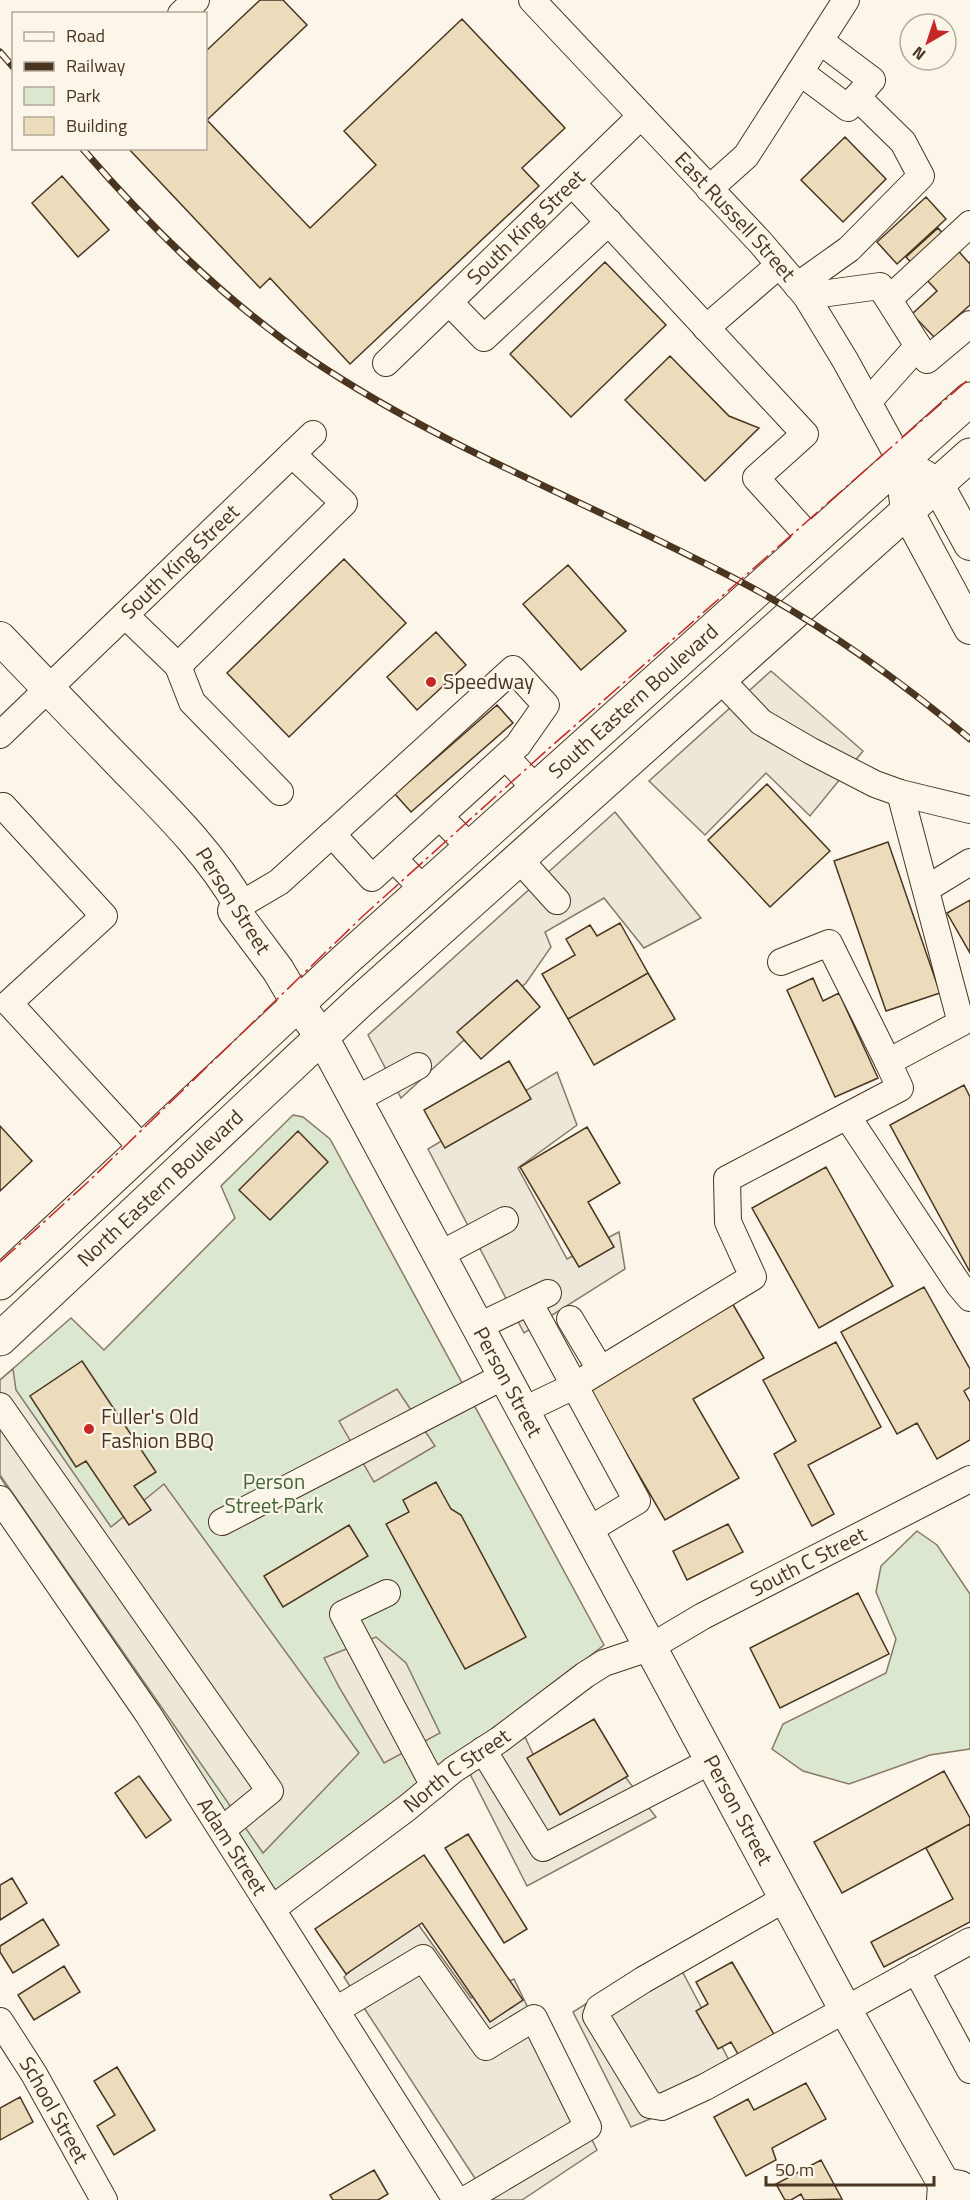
<svg xmlns="http://www.w3.org/2000/svg" width="970" height="2200" font-family="'Titillium Web',sans-serif">
	<rect width="100%" height="100%" fill="#fbf6e9"/>
	<path fill="#dce7d0" stroke="#887966" stroke-width="1.5" d="M293,1115L303,1117L330,1139L604,1645L279,1896L0,1477V1380L71,1318L104,1350L235,1218L221,1186Z
		M917,1531L937,1545L970,1594V1749L930,1755L849,1784L803,1771L772,1749L783,1724L886,1673L896,1639L876,1592L881,1566Z"/>
	<path fill="#ede7d9" stroke="#887966" stroke-width="1.5" d="M771,671L863,751L810,816L766,773L705,835L649,781Z
		M615,812L701,918L644,948L604,898L545,932L551,947L526,983L401,1098L368,1035Z
		M557,1072L577,1125L518,1168L567,1259L619,1232L625,1269L524,1333L428,1149Z
		M13,1369L16,1390L111,1527L164,1484L359,1753L263,1853L0,1475V1380Z
		M397,1389L435,1446L374,1482L339,1421Z
		M376,1637L406,1663L440,1733L384,1763L339,1687L324,1658Z
		M525,1737L558,1807L623,1774L656,1817L527,1886L470,1774Z
		M410,1913L471,1998L514,1979L597,2150L522,2200H489L344,1977Z
		M671,1950L740,2081L631,2127L573,2012Z"/>
	<path fill="#ecdcbc" stroke="#4a3520" stroke-width="1.5" d="M260,0H283L307,25L207,120L310,228L376,165L344,131L462,19L565,128L522,168L539,186L350,364L270,278L260,288L128,148H206V51Z
		M845,137L886,179L843,222L801,180Z
		M62,176L109,230L78,257L32,203Z
		M926,197L946,219L897,264L877,242Z
		M938,228L969,263L970,262V305L934,337L912,314L937,291L906,257Z
		M605,262L666,325L571,417L510,354Z
		M670,356L729,416L759,428L705,481L625,400Z
		M344,559L406,623L289,737L227,673Z
		M568,565L626,631L581,670L523,604Z
		M436,632L466,665L417,710L387,677Z
		M497,705L513,723L411,812L395,794Z
		M767,784L830,851L770,907L708,840Z
		M888,842L940,993L886,1011L834,861Z
		M970,900V953L947,913Z
		M620,923L648,973L568,1019L542,974L575,955L566,939L590,925L597,936Z
		M648,973L675,1019L594,1065L568,1019Z
		M813,978L823,1001L839,993L878,1078L835,1097L787,990Z
		M517,980L540,1007L481,1059L457,1032Z
		M509,1061L531,1099L445,1148L424,1110Z
		M964,1085L970,1097V1272L890,1125Z
		M0,1126L32,1161L0,1191Z
		M587,1127L620,1183L588,1202L614,1247L579,1267L520,1167Z
		M298,1131L328,1162L270,1220L239,1190Z
		M826,1167L893,1286L819,1328L752,1208Z
		M924,1287L970,1369V1387L964,1391L970,1402V1440L937,1459L917,1423L897,1434L841,1332Z
		M731,1301L764,1358L693,1399L739,1478L665,1520L586,1384Z
		M836,1342L881,1427L808,1465L834,1514L812,1526L774,1454L796,1441L763,1380Z
		M82,1361L156,1472L134,1486L151,1510L129,1525L86,1461L76,1467L30,1396Z
		M436,1482L451,1509L461,1515L526,1637L465,1669L386,1524L409,1512L403,1500Z
		M728,1524L743,1552L687,1580L673,1551Z
		M349,1525L368,1556L283,1607L264,1576Z
		M858,1593L889,1654L780,1708L750,1648Z
		M594,1719L628,1776L560,1815L527,1758Z
		M944,1771L970,1818V1824L842,1893L814,1842Z
		M139,1776L171,1820L146,1838L115,1793Z
		M970,1824V1922L884,1967L871,1942L953,1899L926,1848Z
		M468,1834L527,1929L504,1943L445,1848Z
		M424,1855L523,2000L490,2022L422,1923L346,1974L315,1929Z
		M12,1878L27,1903L0,1920V1885Z
		M43,1919L59,1945L13,1973L0,1952V1946Z
		M732,1962L775,2036L739,2056L731,2042L718,2049L696,2011L708,2004L696,1982Z
		M64,1966L80,1992L34,2020L18,1995Z
		M117,2067L155,2130L114,2155L97,2126L115,2115L94,2081Z
		M806,2083L826,2119L772,2148L776,2160L746,2176L714,2117L748,2099L754,2110Z
		M20,2097L33,2122L0,2140V2108Z
		M821,2160L842,2199L804,2200L801,2194L791,2200H785L776,2184Z
		M374,2170L388,2194L378,2200H333L330,2195Z"/>
	<g fill="none" stroke-linecap="round" stroke-linejoin="round">
		<defs>
			<g id="minor">
				<path id="s1" d="M532,0L760,242L806,296L845,360L901,462"/>
				<path d="M181,14L196,0"/>
				<path d="M820,41L872,80L857,97"/>
				<path d="M572,183L805,434L756,478L813,541"/>
				<path d="M709,189L746,156L846,0"/>
				<path d="M797,286L849,249L921,176L903,142L857,97L848,108L800,72"/>
				<path d="M806,296L880,286L927,360L970,324"/>
				<path d="M889,299L970,224"/>
				<path d="M449,302L484,338L609,222"/>
				<path d="M706,328L779,265"/>
				<path id="s2" d="M386,363L641,116"/>
				<path d="M868,402L918,346"/>
				<path d="M125,615L178,666L344,503L292,454"/>
				<path d="M178,666L192,702L280,792"/>
				<path d="M513,669L546,705L518,745L372,878L332,834Z"/>
				<path d="M720,679L761,722L811,751L875,784L900,793L970,810"/>
				<path id="s3" d="M0,735L313,434"/>
				<path d="M506,757L536,789"/>
				<path d="M3,806L104,916L9,1003L143,1149"/>
				<path d="M441,818L470,847"/>
				<path d="M394,859L423,889"/>
				<path d="M519,859L557,901"/>
				<path d="M926,889L970,862"/>
				<path d="M240,905L279,882L332,834"/>
				<path d="M781,962L829,943L888,1062L961,1023L900,793"/>
				<path d="M355,1100L418,1066"/>
				<path d="M847,1116L959,1285L970,1298"/>
				<path d="M439,1255L505,1220"/>
				<path d="M529,1302L637,1501L587,1531"/>
				<path d="M570,1319L600,1369"/>
				<path d="M477,1327L548,1293"/>
				<path d="M0,1406L270,1791L222,1830"/>
				<path d="M522,1411L574,1386L753,1277L728,1222L727,1179L900,1088L888,1062"/>
				<path id="s4" d="M0,1499L148,1714L456,2200"/>
				<path d="M222,1522L504,1376"/>
				<path d="M387,1593L343,1614L434,1786"/>
				<path d="M483,1750L543,1848L711,1761"/>
				<path d="M786,1898L643,1980L599,2008L596,2016L650,2105L662,2107L705,2087L970,1941"/>
				<path id="s5" d="M272,1909L407,1808L453,1770L499,1740L585,1675L604,1663L649,1648L703,1616L970,1479"/>
				<path d="M916,1970L970,2070"/>
				<path d="M336,2010L423,1958L486,2047L534,2018L588,2127L465,2200"/>
				<path id="s6" d="M0,2021L34,2074L104,2200"/>
			</g>
			<g id="major">
				<path d="M901,462L907,511L970,628"/>
				<path d="M917,472L937,484L970,544"/>
				<path id="s7" d="M0,638C42,682 84,726 126,769C168,812 210,853 240,905L234,911L278,970L298,1004L322,1037L845,2009L944,2184L943,2200"/>
				<path d="M944,2184L960,2187L969,2200"/>
			</g>
			<g id="highway">
				<path id="s8" d="M0,1283L343,962L970,399"/>
				<path id="s9" d="M0,1339L359,1002L970,455"/>
			</g>
		</defs>
		<use href="#minor" stroke="#4a3520" stroke-width="28"/>
		<use href="#major" stroke="#4a3520" stroke-width="34"/>
		<use href="#highway" stroke="#4a3520" stroke-width="35"/>
		<use href="#minor" stroke="#fbf6e9" stroke-width="26"/>
		<use href="#major" stroke="#fbf6e9" stroke-width="32"/>
		<use href="#highway" stroke="#fbf6e9" stroke-width="33"/>
		<defs>
			<path id="rail" d="M0,52L14,68
				M82,148C151,228 225,301 312,360C452,454 611,511 758,591C834,633 904,684 970,739"/>
		</defs>
		<use href="#rail" stroke="#4a3520" stroke-width="7"/>
		<use href="#rail" stroke="#fbf6e9" stroke-width="4.5" stroke-dasharray="14" stroke-linecap="butt"/>
		<path stroke="#c62828" stroke-width="1.5" stroke-dasharray="21 4.5 3 4.5" stroke-linecap="butt" d="M0,1262L89,1181L363,916L546,751L970,378"/>
	</g>
	<g fill="#c62828" stroke="#fbf6e9" stroke-width="2">
		<circle cx="431" cy="682" r="6"/>
		<circle cx="89" cy="1429" r="6"/>
	</g>
	<g text-anchor="middle" stroke-width="4.5" stroke-linejoin="round" paint-order="stroke">
		<g font-size="21" fill="#4a3520" stroke="#fbf6e9">
			<text dy="7" stroke="none"><textPath href="#s1" startOffset="297">East Russell Street</textPath></text>
			<text dy="7" stroke="none"><textPath href="#s2" startOffset="195">South King Street</textPath></text>
			<text dy="7" stroke="none"><textPath href="#s3" startOffset="250">South King Street</textPath></text>
			<text dy="7" stroke="none"><textPath href="#s8" startOffset="860">South Eastern Boulevard</textPath></text>
			<text transform="translate(233 901) rotate(58)" y="7">Person Street</text>
			<text dy="7" stroke="none"><textPath href="#s9" startOffset="220">North Eastern Boulevard</textPath></text>
			<text dy="7" stroke="none"><textPath href="#s7" startOffset="914">Person Street</textPath></text>
			<text dy="7" stroke="none"><textPath href="#s5" startOffset="642">South C Street</textPath></text>
			<text dy="7" stroke="none"><textPath href="#s5" startOffset="231">North C Street</textPath></text>
			<text dy="7" stroke="none"><textPath href="#s7" startOffset="1400">Person Street</textPath></text>
			<text dy="7" stroke="none"><textPath href="#s4" startOffset="418">Adam Street</textPath></text>
			<text dy="7" stroke="none"><textPath href="#s6" startOffset="104">School Street</textPath></text>
		</g>
		<g font-size="21" fill="#4a3520" stroke="#fbf6e9" text-anchor="start">
			<text x="443" y="689">Speedway</text>
			<text x="101" y="1424">Fuller's Old<tspan x="101" dy="24">Fashion BBQ</tspan></text>
		</g>
		<g font-size="21" fill="#436837" stroke="#fbf6e9">
			<text x="274" y="1489">Person<tspan x="274" dy="24">Street Park</tspan></text>
		</g>
	</g>
	<rect x="12" y="12" width="195" height="138" fill="#fbf6e9" stroke="#b4a999" stroke-width="1.5"/>
	<rect x="24" y="32" width="30" height="9" fill="#fbf6e9" stroke="#b4a999" stroke-width="1.5"/>
	<text x="66" y="42" font-size="18" fill="#4a3520">Road</text>
	<rect x="24" y="62" width="30" height="9" fill="#4a3520" stroke="#b4a999" stroke-width="1.5"/>
	<text x="66" y="72" font-size="18" fill="#4a3520">Railway</text>
	<rect x="24" y="87" width="30" height="18" fill="#dce7d0" stroke="#b4a999" stroke-width="1.5"/>
	<text x="66" y="102" font-size="18" fill="#4a3520">Park</text>
	<rect x="24" y="117" width="30" height="18" fill="#ecdcbc" stroke="#b4a999" stroke-width="1.5"/>
	<text x="66" y="132" font-size="18" fill="#4a3520">Building</text>
	<g transform="translate(928 42) rotate(219)"><circle r="28" fill="#fbf6e9" stroke="#b4a999" stroke-width="1.5"/>
	<path d="M0-4.5L10 22L0 15L-10 22Z" fill="#c62828"/>
	<text y="-9" font-size="16" font-weight="bold" text-anchor="middle" fill="#4a3520">N</text>
	</g>
	<path d="M766 2176v9h168v-9" fill="none" stroke="#4a3520" stroke-width="3"/>
	<text x="775" y="2176" font-size="18" fill="#4a3520" stroke="#fbf6e9" stroke-width="4.5" paint-order="stroke">50 m</text>
</svg>
